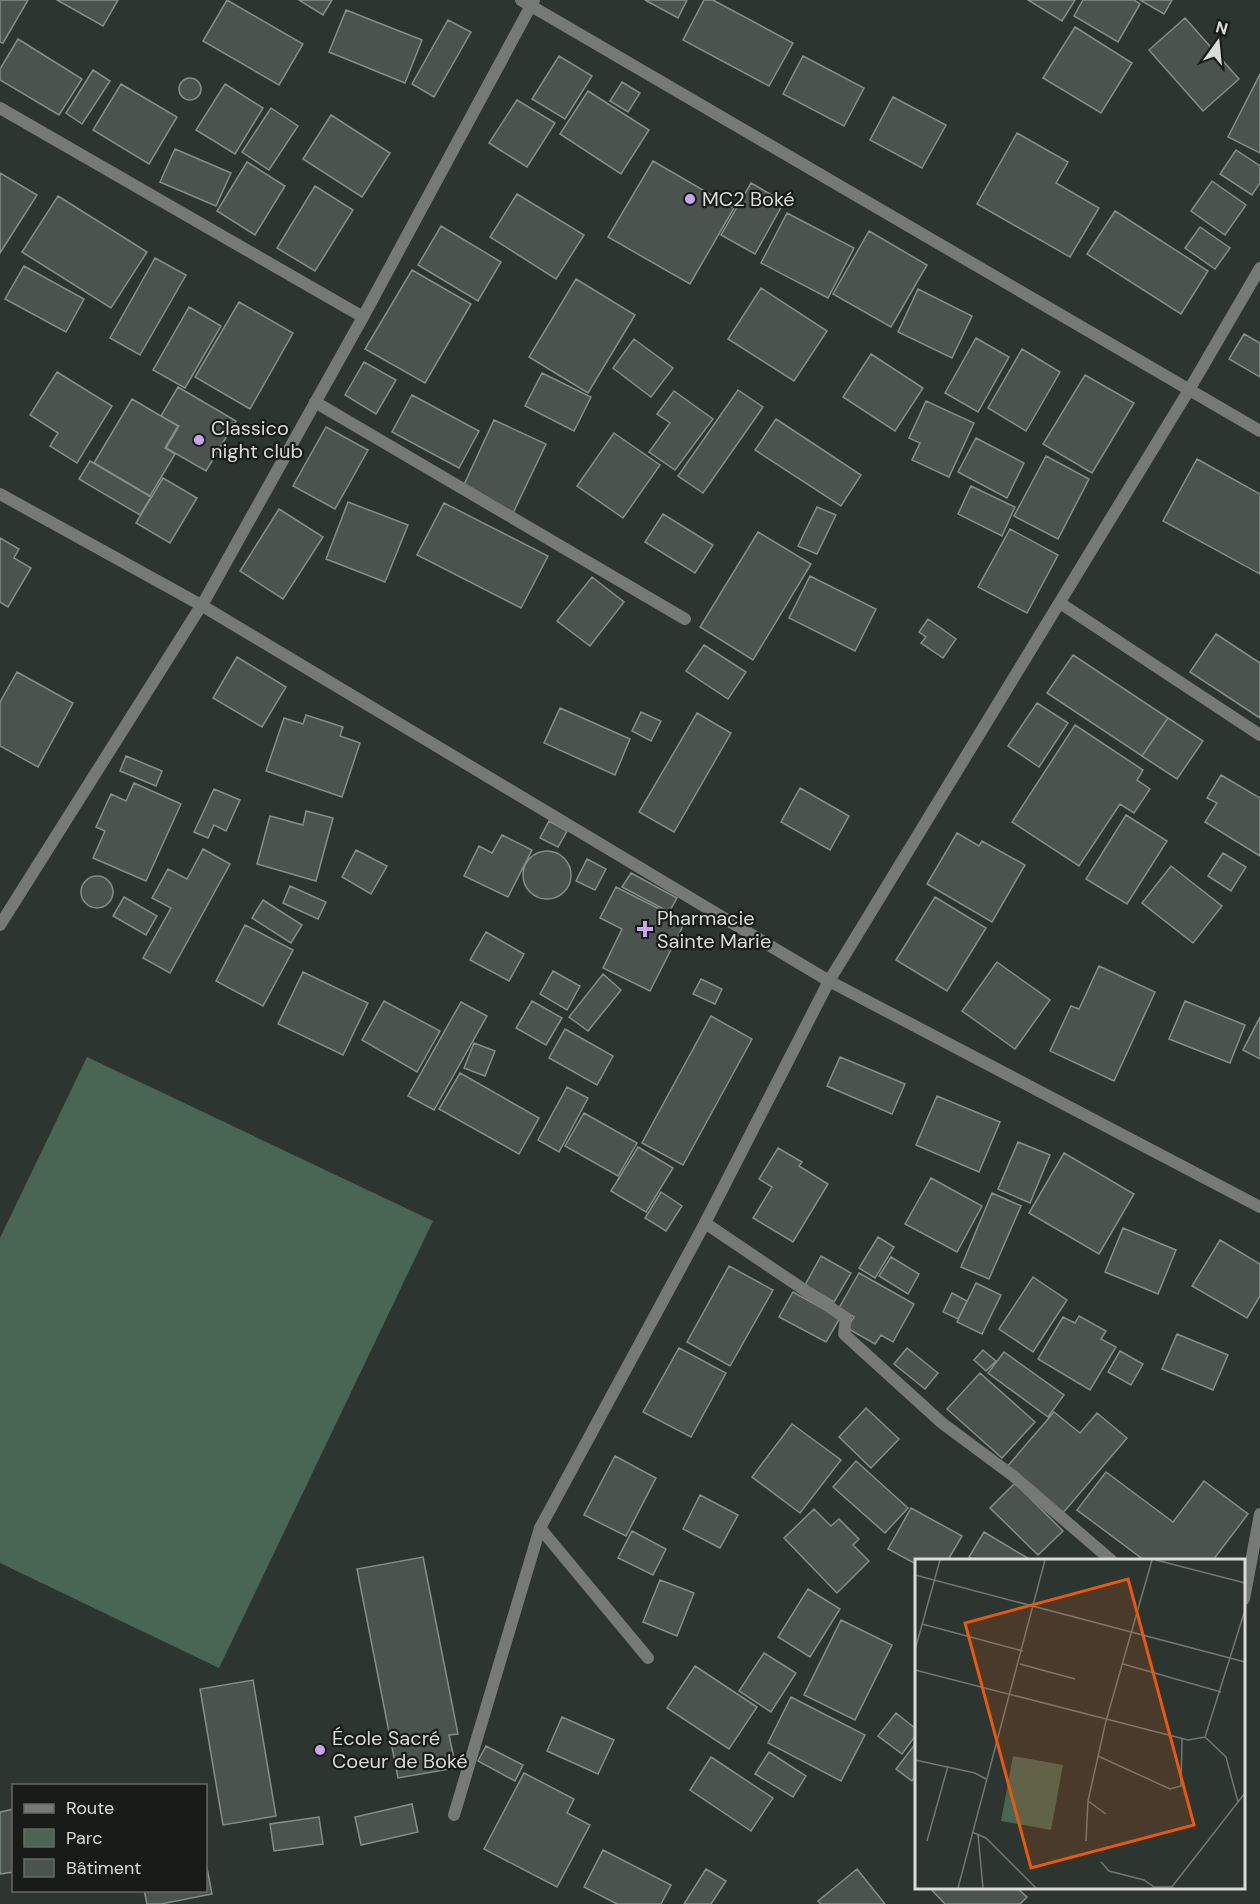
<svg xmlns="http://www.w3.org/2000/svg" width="1260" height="1904" font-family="'DM Sans',sans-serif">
	<rect width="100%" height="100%" fill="#2d3530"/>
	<path fill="#496553" d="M87,1057L433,1221L219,1668L0,1563V1238Z"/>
	<path fill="#4b534e" stroke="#858e87" stroke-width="1.5" d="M0,0H28L3,43L0,42Z
		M57,0H118L103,26Z
		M227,0L303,44L279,85L203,41Z
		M299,0H332L323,15Z
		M645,0H687L678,18Z
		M704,0H713L793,43L769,86L683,40Z
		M1028,0H1075L1062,21Z
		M1083,0H1134L1140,4L1118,42L1074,16Z
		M1140,0H1172L1164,14Z
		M346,10L422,40L405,83L329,52Z
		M1185,18L1239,79L1203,111L1149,50Z
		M448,20L471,32L434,97L412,84Z
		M1075,27L1132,63L1101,113L1043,78Z
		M18,39L82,79L59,115L0,80V69Z
		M559,56L592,76L565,119L532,99Z
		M803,56L864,88L844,126L783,94Z
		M93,70L110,81L82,124L66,113Z
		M1260,74V153L1228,137Z
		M179 89a11 11 0 1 1 22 0a11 11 0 1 1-22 0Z
		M622,82L640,93L628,112L610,101Z
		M121,84L177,117L149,164L93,130Z
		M225,84L263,108L235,154L196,130Z
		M588,91L649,130L621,174L560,134Z
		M893,97L946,125L922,168L870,140Z
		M517,100L555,123L527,167L489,143Z
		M271,108L298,126L269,170L242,152Z
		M331,115L390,153L362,197L303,159Z
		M1017,133L1068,162L1056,183L1099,208L1070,257L977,204Z
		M175,149L231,173L216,206L160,182Z
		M1236,150L1260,166V183L1252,195L1220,174Z
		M653,161L734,208L690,284L608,237Z
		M247,162L285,186L255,235L217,211Z
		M0,173L37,195L0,253Z
		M1212,181L1246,205L1225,235L1191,211Z
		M751,183L784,202L755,254L721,235Z
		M315,186L353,210L315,271L277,248Z
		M517,194L584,235L556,279L490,237Z
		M58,196L147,252L111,308L22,252Z
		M1115,211L1208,271L1181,314L1087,254Z
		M787,213L854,248L828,298L761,263Z
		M441,226L501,262L478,301L418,265Z
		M1200,227L1230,248L1215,269L1185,248Z
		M869,231L927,265L891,327L833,294Z
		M155,258L186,275L140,355L110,338Z
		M24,266L84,299L66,332L5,299Z
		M412,270L471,304L425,383L365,349Z
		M576,279L635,315L588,393L529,357Z
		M761,288L827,331L794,381L728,339Z
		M918,289L972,316L952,358L898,332Z
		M239,302L293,333L250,409L195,377Z
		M189,307L221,326L185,388L153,370Z
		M1244,334L1260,343V377L1229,359Z
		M976,338L1009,357L978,412L945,393Z
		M634,339L673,368L651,397L613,368Z
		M1022,349L1060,372L1026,431L988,408Z
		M871,354L923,388L895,431L843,397Z
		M364,362L396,380L376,414L345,395Z
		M57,372L112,406L77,463L50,446L58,433L30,415Z
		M542,373L591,397L574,431L525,406Z
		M1085,375L1134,403L1092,473L1043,444Z
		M178,387L236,421L206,471L166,448L179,426L161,416Z
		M738,390L763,407L703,493L678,476Z
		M674,391L713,419L675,470L649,452L670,423L657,414Z
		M412,395L479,431L459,468L392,432Z
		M132,399L178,426L165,448L175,454L150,496L94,463Z
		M926,401L974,423L949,477L912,460L920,443L909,438Z
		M776,419L861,475L841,506L755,450Z
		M494,420L546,444L513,513L462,489Z
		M326,427L368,450L335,509L293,486Z
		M614,433L660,465L623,518L577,486Z
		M976,438L1024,463L1007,498L958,472Z
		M1046,456L1089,479L1058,539L1014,516Z
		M1197,459L1260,494V574L1163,521Z
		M90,461L151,497L140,515L79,479Z
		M163,478L197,498L170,543L136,523Z
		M971,486L1015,507L1002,536L958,514Z
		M348,502L408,525L385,582L326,559Z
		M444,503L548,556L521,608L417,555Z
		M817,507L836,515L817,554L798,546Z
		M279,509L323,537L283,599L240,571Z
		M663,514L713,545L695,573L645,542Z
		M1010,529L1058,555L1027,613L978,587Z
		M758,532L811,564L753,660L700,627Z
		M0,538L19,549L14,558L31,568L8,607L0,602Z
		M810,576L876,609L855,651L789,618Z
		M592,577L624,602L590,646L557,621Z
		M928,619L956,639L943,658L921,643L926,637L919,632Z
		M1216,634L1260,663V718L1190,672Z
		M704,645L746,672L728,699L686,671Z
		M1073,655L1168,718L1142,756L1047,693Z
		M237,657L286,687L262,727L213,698Z
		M17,672L73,703L38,767L0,746V702Z
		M1037,703L1068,723L1039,767L1008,746Z
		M560,708L630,739L615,775L544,743Z
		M641,712L661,721L651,741L632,731Z
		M697,713L731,733L674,832L639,812Z
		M306,715L343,727L340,736L360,743L342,797L266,771L284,718L303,724Z
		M1168,718L1203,741L1177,779L1142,756Z
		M1075,725L1143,770L1137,780L1150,789L1134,813L1120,804L1079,866L1012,822Z
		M126,756L162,771L156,786L120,771Z
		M1221,775L1260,798V856L1205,822L1217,803L1207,798Z
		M134,783L181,804L146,881L93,858L105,831L96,827L111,794L126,801Z
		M800,788L849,816L830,850L781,822Z
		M214,789L240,800L226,831L214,825L208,838L194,832Z
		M306,811L333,818L316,881L257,864L270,816L303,825Z
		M1126,815L1167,841L1127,904L1086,879Z
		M549,821L567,831L558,847L540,838Z
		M957,833L979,846L982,841L1025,865L992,922L927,884Z
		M502,835L532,850L508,897L464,876L479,846L492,853Z
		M203,849L230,864L170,973L143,958L171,908L152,898L168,869L187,879Z
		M356,850L387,866L371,894L342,877Z
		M523 875a24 24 0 1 1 48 0a24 24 0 1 1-48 0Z
		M1223,853L1246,867L1231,891L1208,876Z
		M587,859L606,869L595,890L576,881Z
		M1171,866L1222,906L1193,943L1142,903Z
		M631,873L677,898L669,912L622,887Z
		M81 892a16 16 0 1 1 32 0a16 16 0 1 1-32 0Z
		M290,886L326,902L318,919L283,903Z
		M616,887L685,922L650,991L603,968L622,929L600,918Z
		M124,897L157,916L146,935L113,916Z
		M935,897L986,928L947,991L896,960Z
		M263,900L302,925L291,943L252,918Z
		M245,925L293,950L263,1006L216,981Z
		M486,932L524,954L509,981L470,960Z
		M997,962L1050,1000L1015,1049L962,1011Z
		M1099,966L1155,992L1114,1081L1050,1051L1071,1006L1079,1009Z
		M553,971L580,986L567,1010L540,994Z
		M303,972L368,1003L343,1055L278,1024Z
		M603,974L621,990L588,1031L569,1017Z
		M701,979L722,989L715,1004L693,994Z
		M384,1001L440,1031L417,1072L362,1040Z
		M532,1001L562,1018L546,1045L516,1028Z
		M1185,1001L1245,1025L1230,1063L1169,1039Z
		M461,1002L487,1016L434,1110L408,1096Z
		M711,1016L752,1039L683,1165L642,1143Z
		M1260,1017V1059L1243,1050Z
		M565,1029L613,1056L597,1085L549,1058Z
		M474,1043L495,1051L485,1076L464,1068Z
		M840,1057L905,1084L892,1114L827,1086Z
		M460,1073L539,1118L519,1154L439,1109Z
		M567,1087L588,1098L559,1152L538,1140Z
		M937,1096L1000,1122L979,1172L916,1145Z
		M584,1113L637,1143L618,1176L565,1146Z
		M1018,1142L1050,1155L1030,1203L998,1189Z
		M638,1147L673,1168L646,1212L611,1191Z
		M778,1148L802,1162L799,1166L828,1184L793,1242L753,1218L772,1187L759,1179Z
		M1064,1153L1134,1194L1099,1254L1029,1213Z
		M931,1178L982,1206L957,1252L905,1224Z
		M661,1192L682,1206L666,1231L645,1218Z
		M992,1193L1021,1206L989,1279L961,1267Z
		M1123,1228L1176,1250L1158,1294L1105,1272Z
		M878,1237L894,1247L875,1278L859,1268Z
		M1220,1240L1260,1264V1296L1247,1318L1192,1286Z
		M821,1256L851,1273L834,1302L805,1285Z
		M891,1257L919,1274L908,1294L879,1276Z
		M729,1266L773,1290L730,1366L687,1342Z
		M859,1273L914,1304L893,1342L881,1335L875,1344L847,1328L854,1317L839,1308Z
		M1033,1277L1067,1300L1033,1352L999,1329Z
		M976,1283L1001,1295L982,1334L957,1322Z
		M793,1292L840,1318L826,1342L779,1317Z
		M952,1293L967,1301L958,1319L943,1312Z
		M1079,1316L1106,1331L1101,1339L1116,1347L1090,1390L1038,1359L1063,1317L1075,1323Z
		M1177,1334L1228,1355L1213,1390L1162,1369Z
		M679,1348L726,1373L691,1437L643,1412Z
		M907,1348L938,1373L925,1389L894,1364Z
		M983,1350L996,1361L986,1371L974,1360Z
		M1120,1351L1143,1364L1131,1385L1108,1372Z
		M1004,1352L1064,1395L1048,1417L988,1373Z
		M980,1373L1035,1422L1002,1458L947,1409Z
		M866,1408L899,1439L871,1468L839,1437Z
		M1054,1412L1080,1433L1097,1413L1127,1438L1062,1514L1007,1467Z
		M792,1424L841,1460L800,1513L752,1477Z
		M615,1456L656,1478L626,1536L584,1515Z
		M856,1461L908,1508L885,1533L833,1487Z
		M1106,1472L1173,1522L1204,1481L1248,1514L1213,1560H1144L1077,1510Z
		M1015,1483L1063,1531L1038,1555L990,1508Z
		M700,1495L738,1515L720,1548L683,1529Z
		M911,1508L962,1536L948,1560H916V1564L888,1549Z
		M814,1509L831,1526L839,1519L859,1539L853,1545L869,1561L837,1593L784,1538Z
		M632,1531L666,1549L653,1575L618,1558Z
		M984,1532L1031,1560H975L969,1557Z
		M423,1557L458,1734L449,1735L456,1768L398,1778L357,1569Z
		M660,1580L694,1593L677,1636L643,1622Z
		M808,1589L840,1609L810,1657L778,1637Z
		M841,1620L892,1645L855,1720L804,1695Z
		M764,1653L796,1673L771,1712L739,1691Z
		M695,1666L757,1707L729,1749L667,1708Z
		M253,1680L276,1816L223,1825L200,1689Z
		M791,1697L865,1735L841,1781L768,1743Z
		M896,1713L916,1729V1735L902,1754L878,1736Z
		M562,1717L614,1740L598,1774L547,1751Z
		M916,1743V1774L912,1781L896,1769Z
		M486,1746L523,1765L515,1781L478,1761Z
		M769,1752L806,1776L793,1797L755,1774Z
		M711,1757L773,1798L751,1831L690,1790Z
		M524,1773L574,1799L567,1813L590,1825L557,1887L484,1849Z
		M412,1804L418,1832L361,1845L355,1817Z
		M14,1809V1872L0,1874V1812Z
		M319,1817L323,1844L274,1851L270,1824Z
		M603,1850L671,1885L661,1904H617L584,1887Z
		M206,1863L212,1894L161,1904H147L144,1890H206Z
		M706,1869L726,1881L711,1904H684Z
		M857,1869L885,1904H821L818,1901Z
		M930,1888H1017L1027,1897L1020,1904H945Z"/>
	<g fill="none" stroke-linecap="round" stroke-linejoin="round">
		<path stroke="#767a77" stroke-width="12" d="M315,402L685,619
			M1060,603L1260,735
			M705,1223L846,1318L844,1334L942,1423L1012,1475L1111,1560
			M540,1528L648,1658
			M1244,1599L1260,1514"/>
		<path stroke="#767a77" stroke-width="12" d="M521,0L1260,431
			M0,108L363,317
			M0,494L201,605L829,981L1260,1207
			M0,925L206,598L363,317L534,0
			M454,1815L540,1528L705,1223L829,981L1189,390L1260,268"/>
	</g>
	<g fill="#c9a5ee" stroke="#181c19" stroke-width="2">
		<circle cx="690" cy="199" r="6"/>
		<circle cx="199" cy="440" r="6"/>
		<path d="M642 920h6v6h6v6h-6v6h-6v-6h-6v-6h6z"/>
		<circle cx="320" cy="1750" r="6"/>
	</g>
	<g text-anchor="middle" stroke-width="4.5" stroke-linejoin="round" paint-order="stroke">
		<g font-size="20" fill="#d8ddd9" stroke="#181c19" text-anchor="start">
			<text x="702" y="206">MC2 Boké</text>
			<text x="211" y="435">Classico<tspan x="211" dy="23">night club</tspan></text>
			<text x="657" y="925">Pharmacie<tspan x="657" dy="23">Sainte Marie</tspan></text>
			<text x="332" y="1745">École Sacré<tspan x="332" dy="23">Coeur de Boké</tspan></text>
		</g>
	</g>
	<g transform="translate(915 1559)">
		<rect width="330" height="330" fill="#2d3530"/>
		<path d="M98,197L148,206L136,271L86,262Z" fill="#496553"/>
		<path fill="none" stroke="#717874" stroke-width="1.5" d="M241,1L330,24M0,16L330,103M7,65L108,92M0,91L25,1M105,105L160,120M208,105L306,133M0,111L273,181L290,178L311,198L323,243M290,178L330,51M183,197L255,230L266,227L267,180M0,201L60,214L71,220M173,242L191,255M57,273L71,279L121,329M63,275L68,329M12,282L33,207M171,282L173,242L191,162L237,1M186,303L194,312L229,321L239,328H257M43,329L130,1M256,329L330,234"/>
		<path fill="#e8590c" fill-opacity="0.15" stroke="#e8590c" stroke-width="3" d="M213,20L279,266L116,309L50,64Z"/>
		<rect width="330" height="330" fill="none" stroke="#d8ddd9" stroke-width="3"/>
	</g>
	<rect x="12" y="1784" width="195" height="108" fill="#181c19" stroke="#656966" stroke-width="1.5"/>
	<rect x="24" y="1804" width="30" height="9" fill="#767a77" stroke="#656966" stroke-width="1.5"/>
	<text x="66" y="1814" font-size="18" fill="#d8ddd9">Route</text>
	<rect x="24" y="1829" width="30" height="18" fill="#496553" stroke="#656966" stroke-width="1.5"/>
	<text x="66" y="1844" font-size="18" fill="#d8ddd9">Parc</text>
	<rect x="24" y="1859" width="30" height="18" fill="#4b534e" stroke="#656966" stroke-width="1.5"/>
	<text x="66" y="1874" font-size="18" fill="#d8ddd9">Bâtiment</text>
	<g transform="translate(1218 42) rotate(15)" stroke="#181c19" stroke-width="4.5" paint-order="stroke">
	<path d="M0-4.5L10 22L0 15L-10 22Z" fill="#d8ddd9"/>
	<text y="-9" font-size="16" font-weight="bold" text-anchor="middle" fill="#d8ddd9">N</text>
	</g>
</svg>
